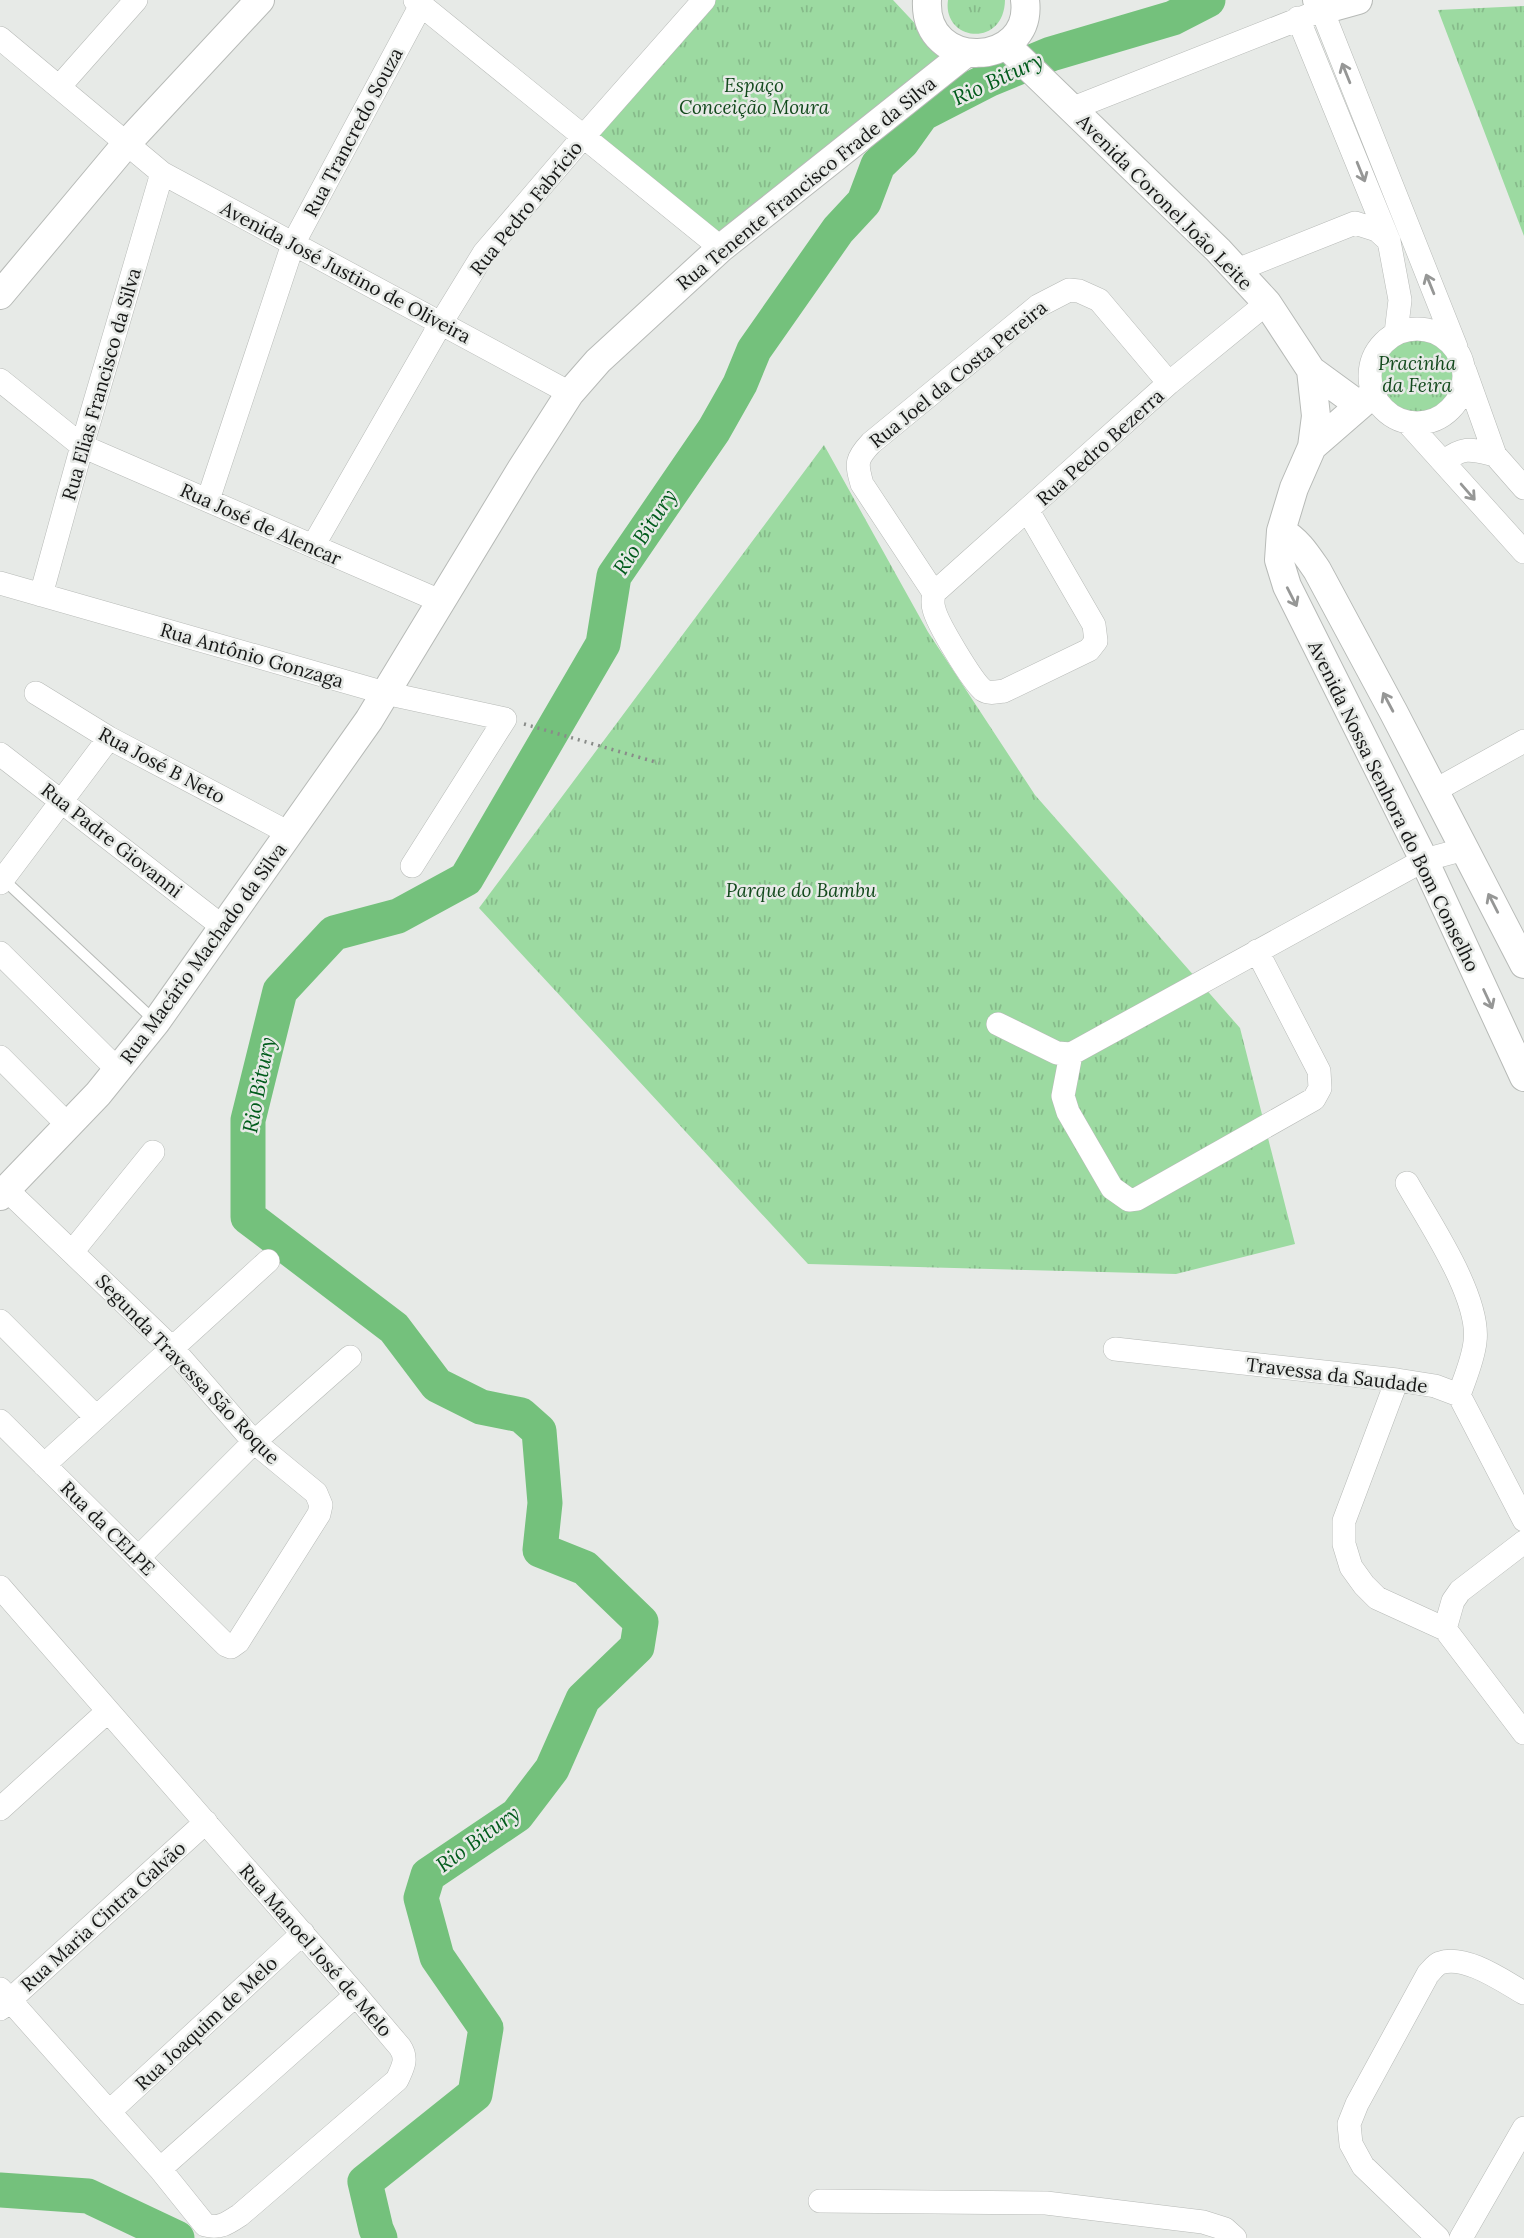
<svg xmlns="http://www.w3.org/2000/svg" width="1524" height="2238" font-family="Lora,serif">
	<defs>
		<pattern id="park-tufts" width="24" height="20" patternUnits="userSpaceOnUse" patternTransform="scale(1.75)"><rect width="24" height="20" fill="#9cdaa1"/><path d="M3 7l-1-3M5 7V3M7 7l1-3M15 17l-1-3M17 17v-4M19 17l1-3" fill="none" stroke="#86ba8a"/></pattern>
	</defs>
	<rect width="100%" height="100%" fill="#e7eae7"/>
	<path fill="url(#park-tufts)" d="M713,0H893L952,63L721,242L592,134Z
		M948,0H1005C1004,49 942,41 948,0Z
		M1524,6V236L1438,10Z
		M1377 375a41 41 0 1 1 82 0a41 41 0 1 1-82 0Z
		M824,445L928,632L1035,795L1240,1028L1295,1244L1176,1274L808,1264L479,908Z"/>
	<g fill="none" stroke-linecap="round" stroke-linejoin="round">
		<path stroke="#74c17c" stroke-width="35" d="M0,2190L88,2196L177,2238
			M380,2238L376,2229L365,2182L475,2094L486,2028L437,1957L421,1898L428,1875L517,1815L552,1769L583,1699L637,1647L641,1622L585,1568L540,1550L545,1503L539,1431L521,1415L481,1407L437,1385L394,1328L248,1217V1120L280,991L334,933L398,916L466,879L603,644L614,576L714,430L740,384L754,350L838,230L864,202L878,165L902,142L922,114L990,79L1051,54L1173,18L1208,0"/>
		<defs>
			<path id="service" d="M3,879L155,1021"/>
			<path id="minor" d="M415,0L721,248
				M1298,18L1389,241L1400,300L1396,333
				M0,38L162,173L570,393
				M59,87L136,0
				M1071,109L1322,10L1456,347
				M1237,270L1355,223L1377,230L1389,241
				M1370 376a47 47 0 1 1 94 0a47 47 0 1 1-94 0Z
				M1465,371L1495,455L1524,488
				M0,380L82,446L440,601
				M1407,422L1524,552
				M1443,462C1464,446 1470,449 1495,455
				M208,500L293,244L421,5
				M1028,511L1094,625L1096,641L1089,650L1004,691C997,692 989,694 983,690C972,681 937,623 934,609C932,603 933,599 934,593L862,484C856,463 856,459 871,443L1038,306L1069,290L1079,291L1099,300L1169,383
				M313,546L441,323L484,253L584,136L704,0
				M0,583L385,693L505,719L412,866
				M934,593L1169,383L1267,303
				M41,595L82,446L162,173
				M36,693L109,738L289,833
				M0,754L223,927
				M1434,791L1524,741
				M0,883L109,738
				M0,953L118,1070
				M998,1024L1057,1053L1071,1054L1424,860L1465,849
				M1071,1054L1063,1096L1068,1112L1112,1188L1129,1200L1137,1199L1314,1099L1320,1088L1319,1071L1257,951
				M0,1057L69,1126
				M1407,1183C1429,1222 1481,1298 1475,1342C1473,1360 1465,1378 1459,1395
				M72,1252L153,1152
				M0,1321L96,1417
				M1115,1349L1397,1380L1435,1386L1459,1395L1524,1520
				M1397,1380L1344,1521V1544L1351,1567L1364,1585L1377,1598L1445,1629L1524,1733
				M0,1421L226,1645L231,1647L238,1642L319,1514L321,1505L316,1493L254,1442L172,1348L7,1190
				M44,1465L268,1261
				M138,1558L254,1442L350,1357
				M0,1587L356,1995L400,2047C408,2059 403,2067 397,2080L240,2215C228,2223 220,2229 205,2225L160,2169L0,1989
				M1445,1629L1453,1601L1460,1591L1524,1542
				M0,1809L108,1711
				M0,2009L206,1822
				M109,2112L303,1933
				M160,2169L356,1995
				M820,2201L1046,2203L1203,2222L1225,2229L1235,2238
				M1438,2238L1363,2166L1351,2144L1349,2124L1357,2104L1428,1974C1432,1970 1435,1965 1440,1963C1465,1954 1503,1981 1524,1993
				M1461,2238L1524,2128"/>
			<path id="tertiary" d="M927,0C923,73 1034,68 1025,0
				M1317,0L1322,10L1358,0
				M1006,45L1218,250L1267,303L1311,370L1359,405
				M0,295L127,143L260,0
				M1311,370L1316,416L1312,447
				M1373,394L1312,447L1294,488L1281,531L1279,560L1287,586L1424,860L1524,1077
				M1281,531C1298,541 1306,554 1317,570L1394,713L1524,964
				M0,1196L98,1094L156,1022L369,720L522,468L570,393L598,361L721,248L966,53"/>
		</defs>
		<use href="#service" stroke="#b7bab7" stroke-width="12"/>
		<use href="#minor" stroke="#b7bab7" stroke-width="24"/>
		<use href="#tertiary" stroke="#b7bab7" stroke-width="30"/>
		<path stroke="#898c89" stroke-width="3.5" stroke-dasharray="2 5" stroke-linecap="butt" d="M524,724L659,763"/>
		<use href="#service" stroke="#fff" stroke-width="10"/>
		<use href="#minor" stroke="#fff" stroke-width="23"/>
		<use href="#tertiary" stroke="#fff" stroke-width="28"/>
	</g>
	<defs><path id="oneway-shaft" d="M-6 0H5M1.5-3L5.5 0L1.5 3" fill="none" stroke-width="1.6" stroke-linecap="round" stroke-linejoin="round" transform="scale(1.75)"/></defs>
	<g stroke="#969796">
		<use href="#oneway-shaft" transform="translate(1346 73) rotate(-112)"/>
		<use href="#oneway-shaft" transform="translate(1361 172) rotate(68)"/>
		<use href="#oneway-shaft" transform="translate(1430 284) rotate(-112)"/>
		<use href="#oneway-shaft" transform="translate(1468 492) rotate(49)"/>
		<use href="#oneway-shaft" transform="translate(1292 597) rotate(63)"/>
		<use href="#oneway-shaft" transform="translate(1388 702) rotate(-118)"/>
		<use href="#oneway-shaft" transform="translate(1493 903) rotate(-117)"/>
		<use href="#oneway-shaft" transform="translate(1488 999) rotate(65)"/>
	</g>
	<g text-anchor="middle" stroke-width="5" stroke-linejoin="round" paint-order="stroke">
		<g font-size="19" font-style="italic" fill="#134a1d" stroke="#e7eae7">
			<text x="754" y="92">Espaço<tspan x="754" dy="22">Conceição Moura</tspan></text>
			<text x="1417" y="370">Pracinha<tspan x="1417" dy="22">da Feira</tspan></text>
			<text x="801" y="897">Parque do Bambu</text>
		</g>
		<g font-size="19" fill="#161716" stroke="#e7eae7">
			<text transform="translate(353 132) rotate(-62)" y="7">Rua Trancredo Souza</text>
			<text transform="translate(806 183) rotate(-39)" y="7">Rua Tenente Francisco Frade da Silva</text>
			<text transform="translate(1165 202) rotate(45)" y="7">Avenida Coronel João Leite</text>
			<text transform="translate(526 208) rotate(-51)" y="7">Rua Pedro Fabrício</text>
			<text transform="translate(346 272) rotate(28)" y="7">Avenida José Justino de Oliveira</text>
			<text transform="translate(958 374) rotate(-39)" y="7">Rua Joel da Costa Pereira</text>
			<text transform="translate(101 384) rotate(-74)" y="7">Rua Elias Francisco da Silva</text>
			<text transform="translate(1100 447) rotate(-42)" y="7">Rua Pedro Bezerra</text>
			<text transform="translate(261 524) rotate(24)" y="7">Rua José de Alencar</text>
			<text transform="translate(252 655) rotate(16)" y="7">Rua Antônio Gonzaga</text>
			<text transform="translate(162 765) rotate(28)" y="7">Rua José B Neto</text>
			<text transform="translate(1394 806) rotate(64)" y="7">Avenida Nossa Senhora do Bom Conselho</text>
			<text transform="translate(112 840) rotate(38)" y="7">Rua Padre Giovanni</text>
			<text transform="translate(203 953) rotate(-54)" y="7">Rua Macário Machado da Silva</text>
			<text transform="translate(188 1369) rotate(46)" y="7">Segunda Travessa São Roque</text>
			<text transform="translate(1337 1375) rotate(7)" y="7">Travessa da Saudade</text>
			<text transform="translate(108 1528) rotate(45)" y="7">Rua da CELPE</text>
			<text transform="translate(103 1916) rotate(-42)" y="7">Rua Maria Cintra Galvão</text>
			<text transform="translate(316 1950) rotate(49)" y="7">Rua Manoel José de Melo</text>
			<text transform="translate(206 2023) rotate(-43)" y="7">Rua Joaquim de Melo</text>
		</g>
		<g font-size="21" font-style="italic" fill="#005b1b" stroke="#e7eae7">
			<text transform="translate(998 79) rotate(-25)" y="7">Rio Bitury</text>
			<text transform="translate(645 532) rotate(-57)" y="7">Rio Bitury</text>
			<text transform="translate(259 1085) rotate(-79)" y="7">Rio Bitury</text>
			<text transform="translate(478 1839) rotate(-36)" y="7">Rio Bitury</text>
		</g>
	</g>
</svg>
